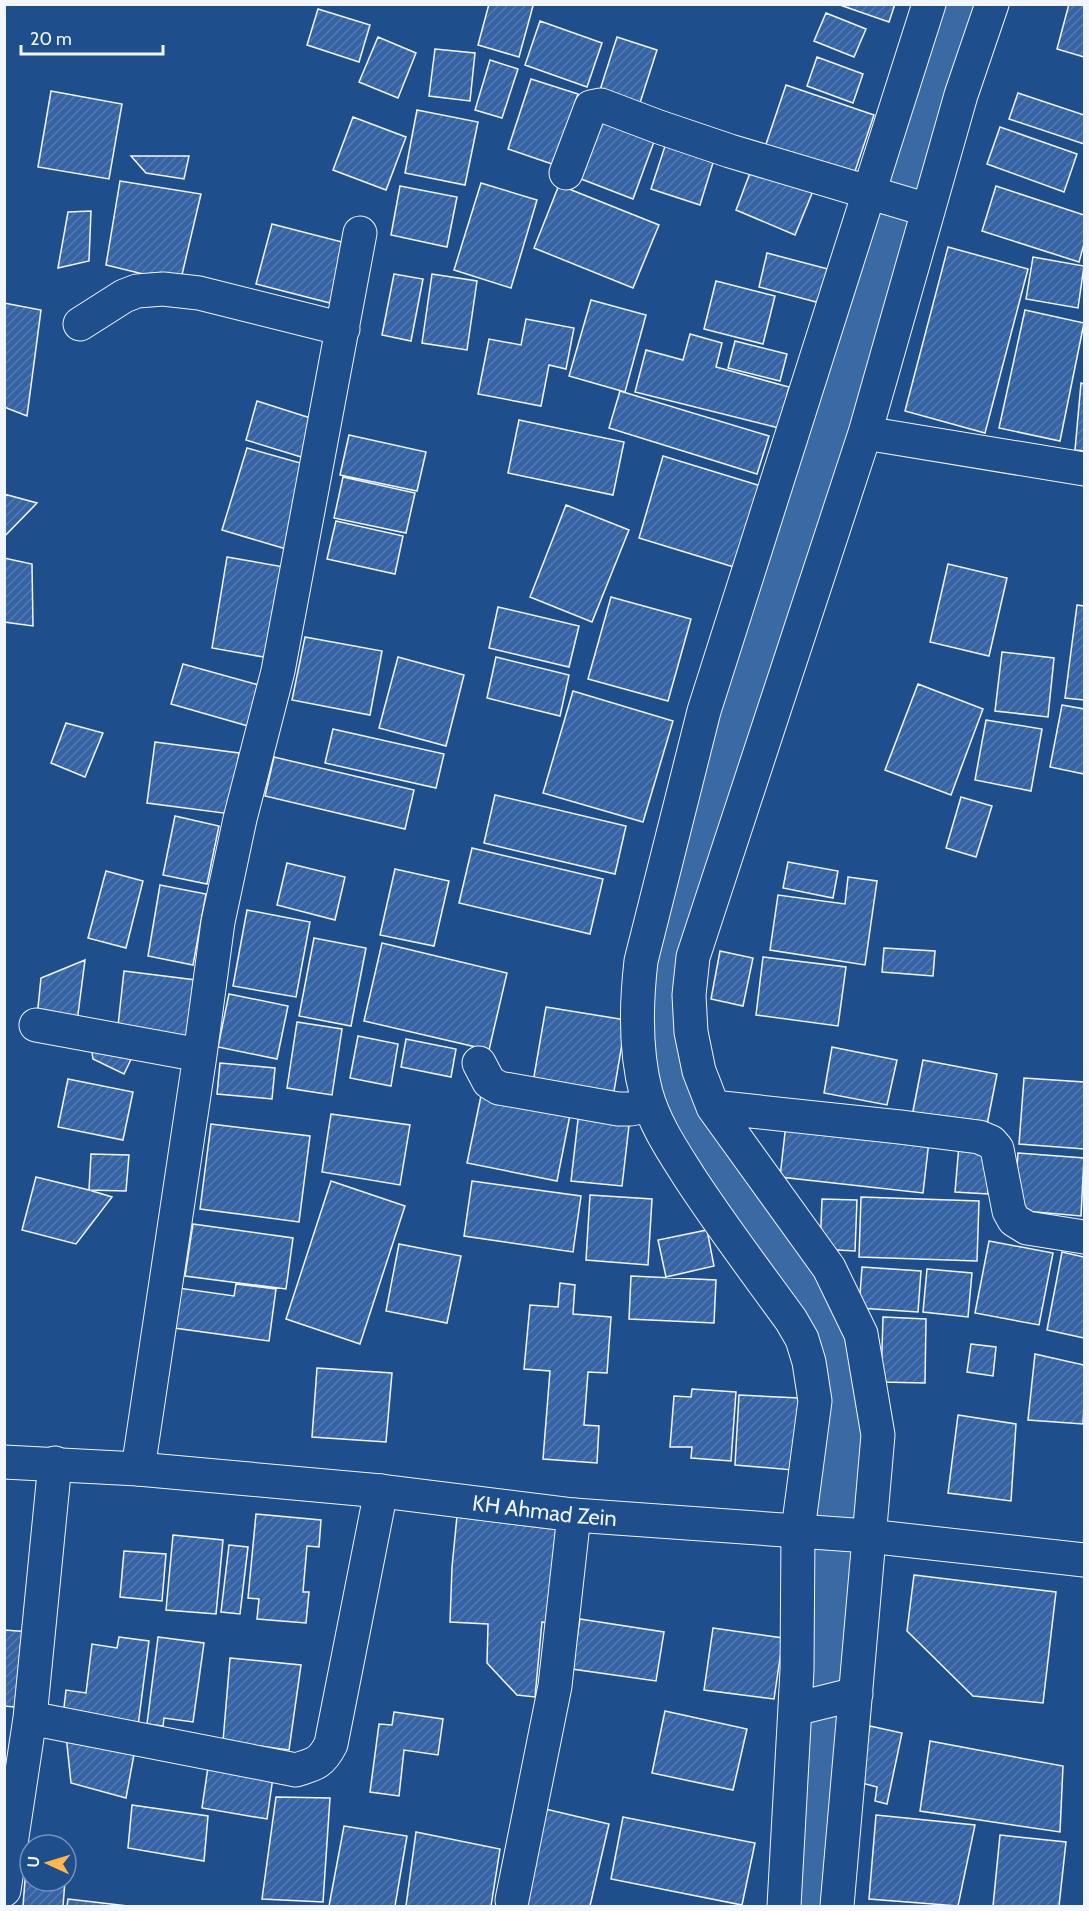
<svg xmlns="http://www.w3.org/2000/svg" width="1089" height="1911" font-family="Cabin,sans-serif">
	<defs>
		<pattern id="building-hatch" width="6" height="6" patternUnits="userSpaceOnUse" patternTransform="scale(1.5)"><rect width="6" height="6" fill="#3563a3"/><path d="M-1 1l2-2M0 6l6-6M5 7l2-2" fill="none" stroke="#537ab1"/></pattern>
	</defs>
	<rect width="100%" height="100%" fill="#1f4e8c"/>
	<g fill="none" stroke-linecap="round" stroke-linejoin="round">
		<path stroke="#3b69a3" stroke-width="50" d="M805,1906L827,1670L843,1451L826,1335L763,1224L696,1142L665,1078L659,987L961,13L966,4"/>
	</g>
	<path fill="url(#building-hatch)" stroke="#f2f6ff" stroke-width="1.5" d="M489,4H528L533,6L519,57L478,45Z
		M837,4H895L889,22Z
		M1069,4H1084V57L1057,49Z
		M318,9L370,25L359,62L307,45Z
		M826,13L866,29L854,57L814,41Z
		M540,21L602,43L587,87L525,65Z
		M378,37L416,53L398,98L359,82Z
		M617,37L657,50L639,106L599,93Z
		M435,49L475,53L470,101L429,96Z
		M817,57L863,74L853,103L807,86Z
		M490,60L518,69L502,118L475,110Z
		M531,79L578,94L555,165L508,149Z
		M786,85L874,115L852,180L764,150Z
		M51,91L122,104L109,179L38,167Z
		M1018,93L1084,115V144L1009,119Z
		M417,110L478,122L465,185L405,173Z
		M353,117L406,137L386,190L333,170Z
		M597,118L655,139L633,199L576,177Z
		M1000,127L1077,154L1064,192L987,164Z
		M668,137L716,153L700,205L651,189Z
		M131,156H189L184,179L146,173Z
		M753,165L813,191L795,235L736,210Z
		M120,181L201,194L180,283L106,265Z
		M481,183L537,200L511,288L454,270Z
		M559,185L659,225L633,288L534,248Z
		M400,186L457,197L447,247L391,235Z
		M996,186L1084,215V244L1079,262L982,231Z
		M91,211L89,261L58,268L68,212Z
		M272,224L346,243L330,303L256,284Z
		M948,247L1028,269L985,433L905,411Z
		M767,253L828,269L820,303L759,287Z
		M1033,257L1084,266L1078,308L1026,299Z
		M394,274L423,279L411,341L382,335Z
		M432,274L477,281L467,350L422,343Z
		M716,281L775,296L763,344L704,329Z
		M591,300L646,315L625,392L569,376Z
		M4,303L41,310L27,416L4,407Z
		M1025,310L1084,323L1060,441L999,428Z
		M526,319L574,328L566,369L549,365L541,406L478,394L489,339L521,345Z
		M690,334L722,343L716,367L789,387L779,428L635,392L646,350L683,360Z
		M735,341L787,354L780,381L728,368Z
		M1081,383L1084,384V451L1075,450Z
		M620,391L769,436L757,474L609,428Z
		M257,401L323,422L311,460L246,440Z
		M519,420L624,442L613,495L508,473Z
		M349,435L426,452L417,491L340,475Z
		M247,448L311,466L286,549L222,530Z
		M663,456L761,486L737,568L639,538Z
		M343,477L415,493L406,533L334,518Z
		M4,494L37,503L4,537Z
		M566,505L629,530L592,622L530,597Z
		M336,521L403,536L395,574L327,559Z
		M227,557L284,567L269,658L212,648Z
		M4,558L32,564L33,626L4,622Z
		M948,564L1007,578L989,656L930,642Z
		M611,597L691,619L668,701L588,679Z
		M1077,605L1084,606V700L1065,698Z
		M498,607L579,626L569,667L489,648Z
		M305,637L382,651L370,715L292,700Z
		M1002,652L1054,658L1048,717L995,711Z
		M398,657L464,675L446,746L379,728Z
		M496,657L569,675L560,716L487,698Z
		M183,664L259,685L248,726L171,704Z
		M918,684L983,709L951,795L885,770Z
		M573,691L673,721L643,822L543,793Z
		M1062,705L1084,709V774L1050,767Z
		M986,720L1042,729L1031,791L975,780Z
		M66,723L103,733L85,777L51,763Z
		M333,729L444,754L436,788L325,763Z
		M155,742L239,753L231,814L147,803Z
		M274,757L414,790L405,829L265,796Z
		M495,795L626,826L615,874L484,843Z
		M961,797L992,806L976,857L946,848Z
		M175,816L219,826L207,884L163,875Z
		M472,848L603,879L590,934L459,903Z
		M788,862L838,871L833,898L783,888Z
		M287,863L345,877L335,920L277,905Z
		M395,869L449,881L434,946L380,935Z
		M106,871L143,881L126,948L88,938Z
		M848,877L877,881L865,965L770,950L778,895L845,904Z
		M160,885L206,894L193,965L148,956Z
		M247,910L310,922L296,997L233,986Z
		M314,938L366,948L351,1026L299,1016Z
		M382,943L507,973L489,1050L364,1021Z
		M884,948L935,951L933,976L882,972Z
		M720,951L753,958L743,1006L711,999Z
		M763,957L846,967L838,1026L756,1015Z
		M85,960L77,1022L37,1017L41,978Z
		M124,971L196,980L188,1044L117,1035Z
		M229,994L288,1006L277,1059L218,1047Z
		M546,1007L626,1020L612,1103L532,1088Z
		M297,1022L342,1029L332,1095L287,1088Z
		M358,1036L398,1044L391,1086L350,1078Z
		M90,1039L134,1053L124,1074L93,1059Z
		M406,1039L456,1049L451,1077L401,1067Z
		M832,1047L897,1060L887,1105L824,1093Z
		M923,1060L997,1074L986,1130L912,1116Z
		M220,1063L275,1068L272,1099L217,1094Z
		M1024,1078L1084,1082V1149L1019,1144Z
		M68,1079L133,1092L123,1140L58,1127Z
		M482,1091L571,1110L557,1181L467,1163Z
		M579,1111L630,1117L622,1186L571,1181Z
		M331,1114L410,1125L400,1185L322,1172Z
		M211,1124L310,1136L299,1222L200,1209Z
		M786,1124L929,1141L923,1193L780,1177Z
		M959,1145L992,1148L988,1194L955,1192Z
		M1018,1153L1084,1158L1081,1216L1014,1210Z
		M91,1154L129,1155L126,1191L89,1190Z
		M36,1177L89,1190L112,1197L76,1244L22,1230Z
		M331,1181L405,1206L360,1344L286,1319Z
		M472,1181L581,1196L573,1252L464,1236Z
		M590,1195L652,1199L648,1265L586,1260Z
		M861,1197L979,1201L977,1261L859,1257Z
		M822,1199L857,1200L855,1251L820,1249Z
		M193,1224L293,1238L286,1289L185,1276Z
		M707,1230L714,1266L666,1277L658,1240Z
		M989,1241L1053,1253L1039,1325L975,1313Z
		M399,1244L461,1256L447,1323L386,1311Z
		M1062,1252L1084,1257V1338L1047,1330Z
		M862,1267L921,1271L918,1312L859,1308Z
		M927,1269L972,1273L968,1317L923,1312Z
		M631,1276L716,1280L714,1323L629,1319Z
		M560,1283L575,1285L573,1314L611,1317L607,1373L588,1372L584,1425L599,1426L597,1463L543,1459L550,1371L524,1369L530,1305L558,1307Z
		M236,1284L276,1289L269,1341L167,1327L172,1287L234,1296Z
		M883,1317L926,1319L925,1383L881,1382Z
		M971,1344L996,1347L993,1376L967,1372Z
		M1035,1354L1084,1365V1406L1083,1424L1028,1420Z
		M317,1368L392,1373L386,1442L312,1437Z
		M692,1389L736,1392L731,1461L691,1458L692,1447H670L674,1396L691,1397Z
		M739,1395L799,1398L793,1470L735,1465Z
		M958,1415L1016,1424L1011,1501L948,1493Z
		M256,1514L321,1520L319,1547L307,1546L303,1592H309L306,1623L257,1619L259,1599L248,1598Z
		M457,1516L562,1527L552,1624L542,1622L535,1697L517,1695L487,1663L488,1624L450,1622L452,1567Z
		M173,1535L223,1540L216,1614L166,1610Z
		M229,1545L248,1547L240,1614L221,1612Z
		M124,1551L166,1554L162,1601L120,1597Z
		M914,1575L1056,1592L1043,1703L973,1696L907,1631Z
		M580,1619L664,1632L656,1681L572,1669Z
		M713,1628L783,1638L774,1699L704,1690Z
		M4,1630L32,1632L26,1708L4,1706Z
		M119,1637L149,1641L138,1726L63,1716L66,1690L86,1693L92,1644L117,1648Z
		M158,1637L204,1643L193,1722L164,1718L163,1726L147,1724Z
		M230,1658L301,1665L289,1750L223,1741Z
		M665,1711L747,1729L733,1790L652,1773Z
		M394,1712L443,1719L438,1755L404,1750L399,1796L370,1792L379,1724L392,1725Z
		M870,1726L902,1733L887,1804L875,1801L877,1787L858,1782Z
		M66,1735L135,1749L126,1798L71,1783Z
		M930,1741L1063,1766L1060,1832L920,1811Z
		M208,1767L273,1777L267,1819L202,1808Z
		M276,1797L330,1798L323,1902L262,1899Z
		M132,1805L208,1816L204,1861L128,1848Z
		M537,1807L609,1824L590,1906H514Z
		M876,1815L975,1825L958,1906L869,1899Z
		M623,1817L755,1843L742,1905L611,1879Z
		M344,1826L407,1836L395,1906H329Z
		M416,1832L500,1849L491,1906H406Z
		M1000,1835L1066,1842L1059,1906H993Z
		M27,1855L30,1856V1881H65L63,1906H23Z
		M68,1899L128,1906H67Z"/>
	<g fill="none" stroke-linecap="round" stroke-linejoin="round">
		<defs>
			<path id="minor" d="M566,173L591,107L601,105L659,127L730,151L928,210
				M80,324L124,296L137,291L163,289L199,293L343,329
				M865,433L1084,469
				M36,1025L200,1055
				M479,1063L489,1082L499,1088L618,1109H631L650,1105
				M713,1107L900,1127L979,1137L991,1142L997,1149L1009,1211L1014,1220L1027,1228L1084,1237
				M138,1469L200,1055L218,922L240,819L278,671L360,233
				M795,1709L856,1694
				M30,1718L296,1770C316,1764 322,1762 331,1744L381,1491
				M4,1890L30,1718L55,1463
				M512,1900L555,1686L574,1515
				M784,1906L797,1670L798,1530L815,1401L809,1362L802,1339L791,1320C757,1273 722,1227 690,1178C673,1151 655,1125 646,1093C635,1051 636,1004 641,961L704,711L929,4
				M837,1906L878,1435L861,1334L829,1268L713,1107L699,1071L691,1032L689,995L693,957L865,433L961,95L992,4"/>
			<g id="tertiary">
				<path id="s1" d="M4,1462L138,1469L381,1491L574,1515L868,1536L1084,1560"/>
			</g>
		</defs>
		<use href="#minor" stroke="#f2f6ff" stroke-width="35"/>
		<use href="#tertiary" stroke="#f2f6ff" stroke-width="35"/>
		<use href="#minor" stroke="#1f4e8c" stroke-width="33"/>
		<use href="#tertiary" stroke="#1f4e8c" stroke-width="33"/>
	</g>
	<g text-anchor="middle" stroke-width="4.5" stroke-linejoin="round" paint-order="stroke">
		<g font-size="22" fill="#f2f6ff" stroke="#1f4e8c">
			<text dy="8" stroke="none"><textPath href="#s1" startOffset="543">KH Ahmad Zein</textPath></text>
		</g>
	</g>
	<rect width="1089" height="1911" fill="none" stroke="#f2f6ff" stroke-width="12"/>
	<g transform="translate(48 1863) rotate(274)"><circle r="28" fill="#1f4e8c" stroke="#7391ba" stroke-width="1.5"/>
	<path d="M0-4.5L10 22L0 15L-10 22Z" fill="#ffb74d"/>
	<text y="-9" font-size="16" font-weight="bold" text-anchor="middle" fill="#f2f6ff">U</text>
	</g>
	<path d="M21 45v9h142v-9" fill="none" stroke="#f2f6ff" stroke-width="3"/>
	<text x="30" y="45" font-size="18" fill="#f2f6ff" stroke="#1f4e8c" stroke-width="4.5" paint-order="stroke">20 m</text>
</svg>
